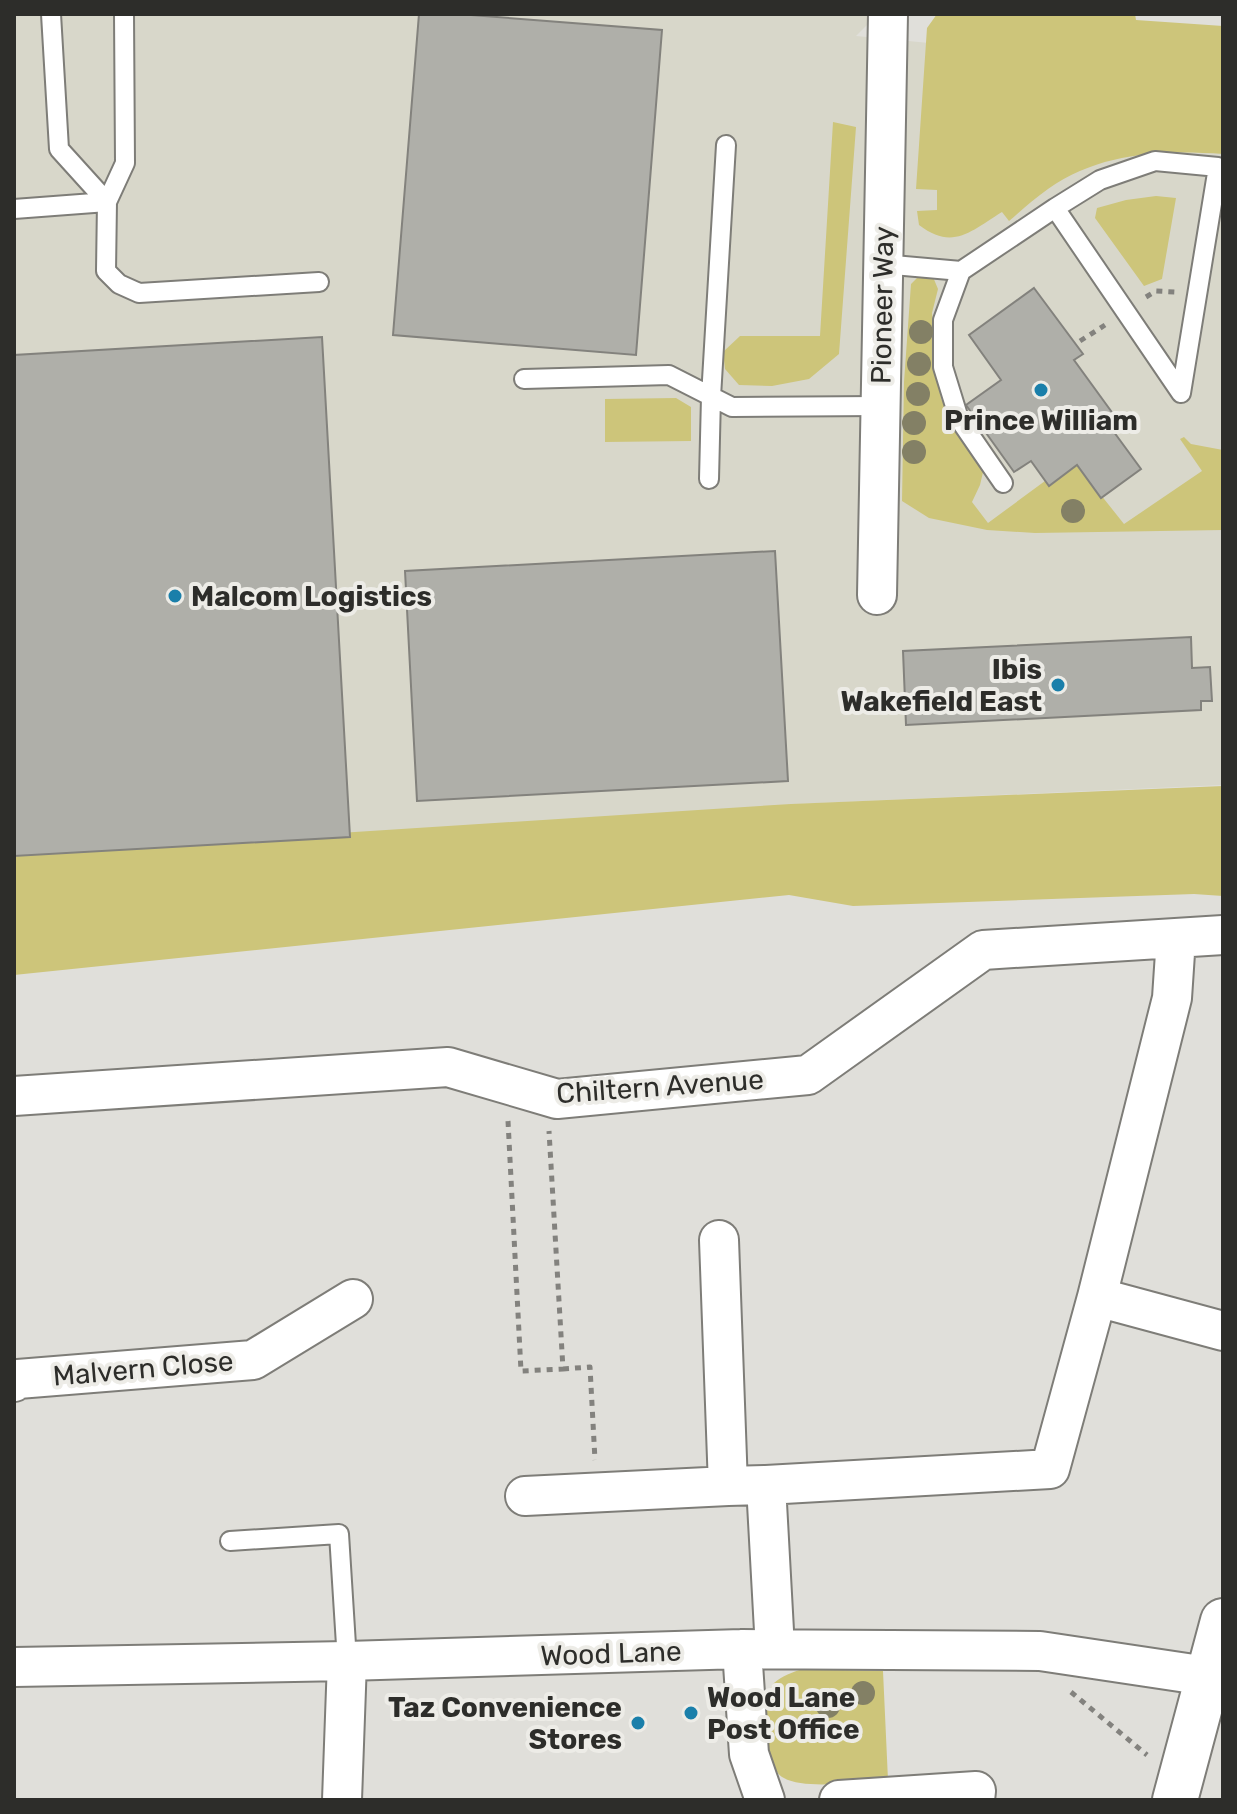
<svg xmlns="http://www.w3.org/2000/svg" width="1237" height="1814" font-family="Rubik,sans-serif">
	<rect width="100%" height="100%" fill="#e0dfda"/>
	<path fill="#d8d7ca" d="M14,14H878L856,36L1223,71V785L796,804L14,975Z"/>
	<path fill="#cdc57a" d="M937,14H1135L1136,20L1223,26V154C1162,150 1101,152 1048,189C1035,198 1022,210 1009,221L1002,212C971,231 953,251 919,225L917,211L937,210V190L916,189L927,28Z
		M833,122L856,127L839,354L809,379L772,386L739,385L725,369L723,352L740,336H820Z
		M1156,196L1176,198L1162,279L1144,286L1095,218L1097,208L1126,200Z
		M926,276L933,277L938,289L932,313L941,399L984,468L980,485L972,502L988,523L1045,481L1050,486L1077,465L1124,524L1202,471L1180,439L1184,437L1191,444L1223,450V530L1035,533L987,530L929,518L902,501L904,382L911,284L917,278Z
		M676,398L691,407V441L605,442V399Z
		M1223,786V896L1194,894L853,906L789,895L14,975V854L791,804Z
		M802,1669L883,1671L888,1780C862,1781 804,1791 782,1777C765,1766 760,1697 774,1683C782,1676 793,1672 802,1669Z"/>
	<path fill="#afafa9" stroke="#83827d" stroke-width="2" d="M419,14H458L662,30L636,355L393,335Z
		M1034,288L1083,354L1074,360L1119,422L1111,428L1141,469L1101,498L1077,465L1049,486L1031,461L1014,472L966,405L1001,380L969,335Z
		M322,337L350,837L14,856V355Z
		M775,551L788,781L417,801L405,571Z
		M1191,637L1192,668L1210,667L1212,701H1201V710L906,725L903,651Z"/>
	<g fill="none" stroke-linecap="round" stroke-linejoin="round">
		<defs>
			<path id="lane" d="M51,14L59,149L107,202L125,163L124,14
				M1055,208L1100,180L1155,161L1218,167L1181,393
				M14,209L107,202L106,271L119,284L139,293L319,282
				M882,264L961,271L1055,208L1181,393
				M961,271L943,320V367L959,419L1003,483
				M524,379L669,375L732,407L880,406
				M709,479L711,397L726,145
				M230,1541L339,1534L347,1661"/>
			<path id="street" d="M877,595L888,14
				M1176,938L1172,998L1097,1297L1223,1331
				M14,1096L448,1067L557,1099L808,1075L983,950L1223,935
				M719,1240L728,1486L766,1485
				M14,1382L18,1379L253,1360L353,1299
				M525,1496L728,1486
				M742,1649L749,1754L765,1800
				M775,1649L766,1485L1050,1469L1097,1297
				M14,1667L347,1661L742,1649L1040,1651L1207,1676
				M342,1800L347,1661
				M839,1800L976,1791L975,1800"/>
			<path id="primary" d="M1175,1800L1223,1621"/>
		</defs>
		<use href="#lane" stroke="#7e7d78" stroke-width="22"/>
		<use href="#street" stroke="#7e7d78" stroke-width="42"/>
		<use href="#primary" stroke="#7e7d78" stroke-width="48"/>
		<path stroke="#83827e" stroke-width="5" stroke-dasharray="6 6" stroke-linecap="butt" d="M1146,297L1156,291L1175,292
			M1080,341L1105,325
			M508,1121L521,1371L563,1369L549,1131
			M563,1369L590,1367L595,1460
			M1071,1692L1147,1755"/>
		<use href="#lane" stroke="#fff" stroke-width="18"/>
		<use href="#street" stroke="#fff" stroke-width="38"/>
		<use href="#primary" stroke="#fff" stroke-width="44"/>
	</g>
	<g fill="#838065">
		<circle cx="921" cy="332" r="12"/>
		<circle cx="919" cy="364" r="12"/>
		<circle cx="918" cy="394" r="12"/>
		<circle cx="914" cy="423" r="12"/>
		<circle cx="914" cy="452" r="12"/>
		<circle cx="1073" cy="511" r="12"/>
		<circle cx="863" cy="1693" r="12"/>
		<circle cx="828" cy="1706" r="12"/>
	</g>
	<g fill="#1a7faa" stroke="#edece7" stroke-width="3">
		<circle cx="1041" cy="390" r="8"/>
		<circle cx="175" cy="596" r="8"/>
		<circle cx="1058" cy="685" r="8"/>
		<circle cx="691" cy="1713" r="8"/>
		<circle cx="638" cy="1723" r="8"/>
	</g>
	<g text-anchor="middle" stroke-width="8" stroke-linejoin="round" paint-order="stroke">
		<g font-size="28" fill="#2d2d2a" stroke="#edece7">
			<text transform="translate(882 305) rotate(-89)" y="10">Pioneer Way</text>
			<text transform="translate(660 1086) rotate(-4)" y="10">Chiltern Avenue</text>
			<text transform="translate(143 1368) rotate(-5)" y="10">Malvern Close</text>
			<text transform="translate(611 1653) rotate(-2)" y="10">Wood Lane</text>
		</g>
		<g font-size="28" font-weight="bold" fill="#2d2d2a" stroke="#edece7" text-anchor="start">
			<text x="1041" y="430" text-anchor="middle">Prince William</text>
			<text x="191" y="606">Malcom Logistics</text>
			<text x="1042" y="679" text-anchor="end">Ibis<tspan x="1042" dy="32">Wakefield East</tspan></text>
			<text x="707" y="1707">Wood Lane<tspan x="707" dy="32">Post Office</tspan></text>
			<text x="622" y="1717" text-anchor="end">Taz Convenience<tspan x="622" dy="32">Stores</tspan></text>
		</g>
	</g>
	<rect width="1237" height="1814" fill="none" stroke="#2d2d2a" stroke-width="32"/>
</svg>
